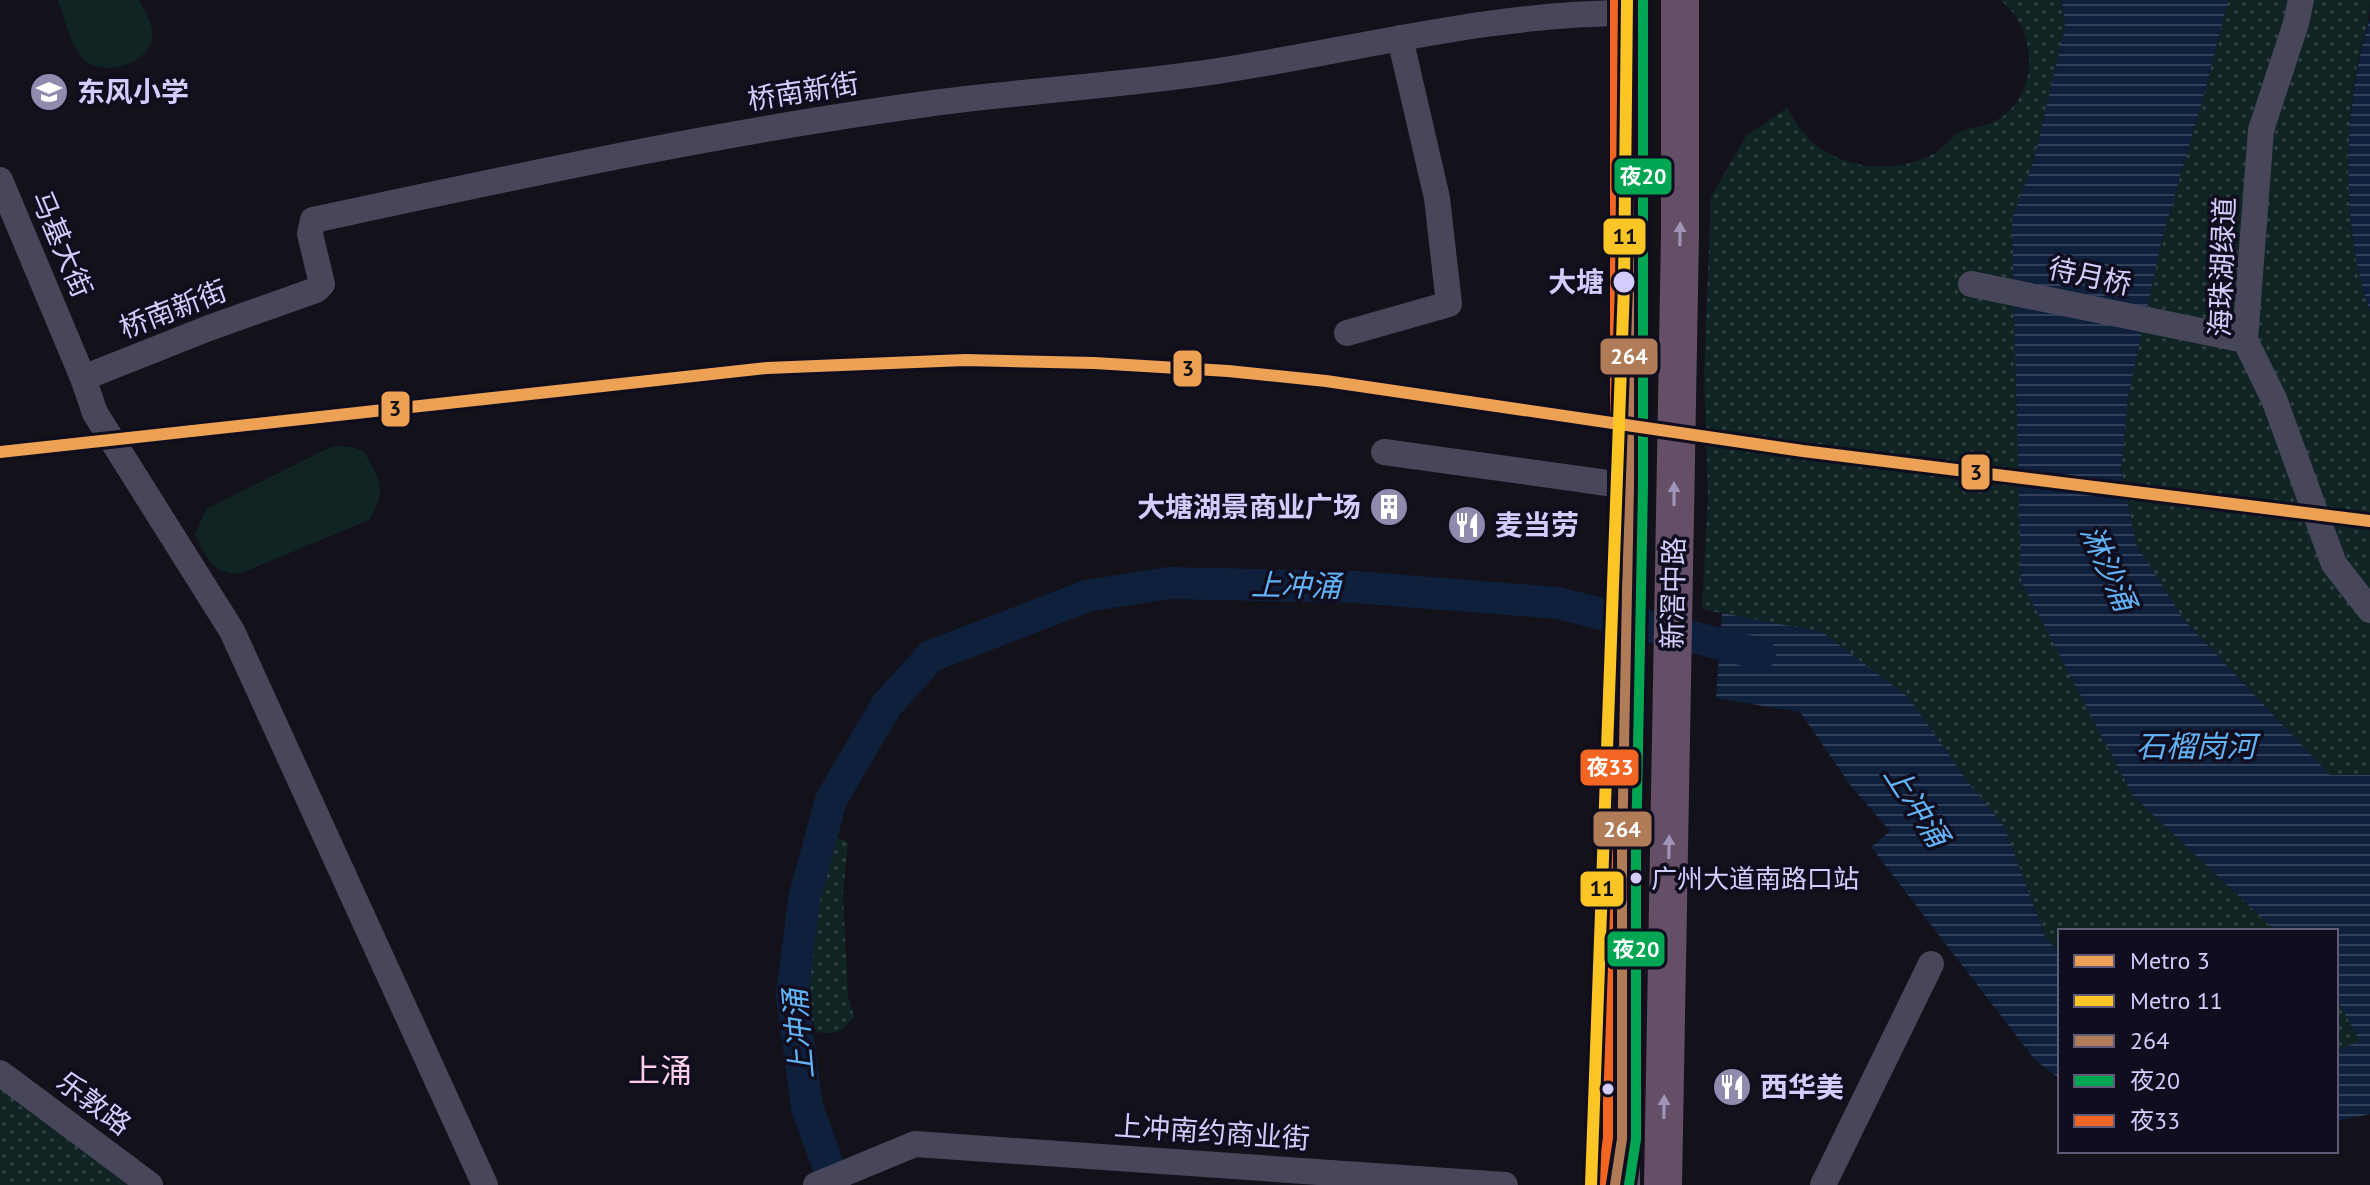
<svg xmlns="http://www.w3.org/2000/svg" width="2370" height="1185" font-family="'PT Sans','Noto Sans SC',sans-serif">
	<defs>
		<pattern id="grass-dots" width="8" height="8" patternUnits="userSpaceOnUse" patternTransform="scale(2)"><rect width="8" height="8" fill="#112424"/><path d="M2 2h.1M6 6h.1" fill="none" stroke="#334345" stroke-width="1.8" stroke-linecap="round"/></pattern>
		<pattern id="water-rules" width="6" height="5" patternUnits="userSpaceOnUse" patternTransform="scale(2)"><rect width="6" height="5" fill="#0f203d"/><path d="M0 2.5h6" fill="none" stroke="#313f5a"/></pattern>
	</defs>
	<rect width="100%" height="100%" fill="#13111a"/>
	<path fill="url(#grass-dots)" d="M2000,0H2062L2065,28L2034,160L2012,219L2133,796L2276,931H2060V953L2046,939L2004,826L1973,789L1742,618L1702,609L1708,496L1704,372L1711,197L1746,136L1787,108C1793,117 1800,130 1808,138C1841,170 1893,175 1933,154C1944,149 1951,136 1962,131C1973,126 1986,127 1997,120C2041,94 2038,29 2000,0Z
		M2228,0H2370C2370,23 2361,43 2357,66C2344,139 2344,241 2370,310V775H2330L2184,620L2136,544L2121,470L2128,397L2162,239L2206,87Z
		M829,835L848,842L843,894L848,996L854,1016C842,1032 836,1035 816,1032L805,997L816,887Z
		M2336,998L2361,1041L2336,1051Z
		M0,1084L128,1185H0Z"/>
	<path fill="#112424" d="M58,0H139C143,8 151,20 152,29C158,65 96,82 78,53C69,38 64,17 58,0Z
		M333,446L351,447L364,452C381,481 387,489 369,520L239,574C211,573 207,557 195,535L206,509Z"/>
	<path fill="url(#water-rules)" d="M2062,0H2228L2206,87L2162,239L2128,397L2121,470L2136,544L2184,620L2330,775H2370V1114L2336,1121V1051L2360,1041L2336,998V931H2276L2133,796L2021,581L2012,219L2034,160L2065,28Z
		M2370,19V310C2340,232 2343,98 2370,19Z
		M1722,613L1822,632L1908,697L1973,789L2004,826L2046,939L2060,953V1079L2035,1060L1871,847L1890,831L1851,786L1800,712L1716,698Z"/>
	<g fill="none" stroke-linecap="round" stroke-linejoin="round">
		<path stroke="#0f203d" stroke-width="32" d="M835,1185L807,1107L792,996L804,899L831,800L886,706L931,656L1087,596L1168,583L1355,587L1558,603L1760,654"/>
		<path stroke="#47465b" stroke-width="26" d="M2301,0L2296,23L2261,130L2245,340L2274,399L2334,564L2370,610
			M0,180L83,378L95,413L232,631L485,1185
			M1971,284L2245,340
			M1347,333L1449,304L1437,198L1400,38
			M83,378L209,328L316,290L322,284L310,234L313,220C514,177 715,133 919,105C1018,91 1119,86 1218,71C1355,50 1490,13 1629,13
			M1384,452L1629,486
			M0,1073L150,1185
			M816,1185L915,1144L1505,1185
			M1823,1185L1931,964"/>
		<path stroke="#644f66" stroke-width="38" d="M1621,1185L1622,853L1629,486V0
			M1663,1185L1680,234V0"/>
		<defs>
			<path id="bus-1" d="M1615,1185L1622,1139V853L1629,486V0"/>
			<path id="bus-2" d="M1629,1185L1636,1139V853L1643,486V0"/>
			<path id="bus-3" d="M1601,1183L1608,1138V853L1615,486V0"/>
		</defs>
		<use href="#bus-1" stroke="#100d1e" stroke-width="16"/>
		<use href="#bus-2" stroke="#100d1e" stroke-width="16"/>
		<use href="#bus-3" stroke="#100d1e" stroke-width="16"/>
		<use href="#bus-1" stroke="#b07c57" stroke-width="10"/>
		<use href="#bus-2" stroke="#00a651" stroke-width="10"/>
		<use href="#bus-3" stroke="#f26522" stroke-width="10"/>
		<defs>
			<path id="metro-1" d="M0,452L767,368L965,360L1094,363L1228,371L1326,381L1803,451L2370,521"/>
			<path id="metro-2" d="M1591,1185L1624,286L1627,0"/>
		</defs>
		<use href="#metro-1" stroke="#100d1e" stroke-width="18"/>
		<use href="#metro-2" stroke="#100d1e" stroke-width="18"/>
		<use href="#metro-1" stroke="#eca154" stroke-width="12"/>
		<use href="#metro-2" stroke="#fac525" stroke-width="12"/>
	</g>
	<defs><path id="oneway-solid" d="M-6-.8H1V-3.2L6.5 0L1 3.2V.8H-6Z" transform="scale(2)"/></defs>
	<g fill="#a094b8">
		<use href="#oneway-solid" transform="translate(1680 234) rotate(-89)"/>
		<use href="#oneway-solid" transform="translate(1674 494) rotate(-90)"/>
		<use href="#oneway-solid" transform="translate(1669 847) rotate(-89)"/>
		<use href="#oneway-solid" transform="translate(1664 1107) rotate(-89)"/>
	</g>
	<defs>
		<symbol id="school-disc" viewBox="-11 -11 22 22"><circle r="9.5" fill="#8f8bad" stroke="#100d1e"/><path d="M0-5L7-2L0 1L-7-2ZM-4 1L0 2.5L4 1V4Q0 6-4 4Z" fill="#fff"/></symbol>
		<symbol id="building-disc" viewBox="-11 -11 22 22"><circle r="9.5" fill="#8f8bad" stroke="#100d1e"/><path d="M-4-6H4V6H1V3H-1V6H-4ZM-2.5-4.3h1.7v1.8h-1.7ZM.8-4.3h1.7v1.8H.8ZM-2.5-1h1.7V.8h-1.7ZM.8-1h1.7V.8H.8Z" fill="#fff"/></symbol>
		<symbol id="restaurant-disc" viewBox="-11 -11 22 22"><circle r="9.5" fill="#8f8bad" stroke="#100d1e"/><path d="M-5-6h1v4h1v-4h1v4h1v-4h1v5L-1.5 .5V6h-2V.5L-5-1ZM5-6V6H3V1.5H1.5Q1.5-4 5-6Z" fill="#fff"/></symbol>
	</defs>
	<g fill-rule="evenodd">
		<use href="#school-disc" x="27" y="70" width="44" height="44"/>
		<use href="#building-disc" x="1367" y="485" width="44" height="44"/>
		<use href="#restaurant-disc" x="1445" y="503" width="44" height="44"/>
		<use href="#restaurant-disc" x="1710" y="1065" width="44" height="44"/>
	</g>
	<g fill="#d2cdfc" stroke="#100d1e" stroke-width="3">
		<circle cx="1624" cy="282" r="12"/>
		<circle cx="1636" cy="878" r="7"/>
		<circle cx="1608" cy="1089" r="7"/>
	</g>
	<g text-anchor="middle" stroke-width="7" stroke-linejoin="round" paint-order="stroke">
		<g font-size="26" fill="#d2cdfc" stroke="#100d1e" text-anchor="start">
			<text x="1651" y="888">广州大道南路口站</text>
		</g>
		<g font-size="28" fill="#d2cdfc" stroke="#100d1e">
			<text transform="translate(803 91) rotate(-9)" y="10">桥南新街</text>
			<text transform="translate(62 244) rotate(67)" y="10">马基大街</text>
			<text transform="translate(2222 267) rotate(-88)" y="10">海珠湖绿道</text>
			<text transform="translate(2090 276) rotate(12)" y="10">待月桥</text>
			<text transform="translate(173 309) rotate(-21)" y="10">桥南新街</text>
			<text transform="translate(1673 593) rotate(-89)" y="10">新滘中路</text>
			<text transform="translate(94 1103) rotate(37)" y="10">乐敦路</text>
			<text transform="translate(1212 1132) rotate(4)" y="10">上冲南约商业街</text>
		</g>
		<g font-size="28" font-weight="bold" fill="#d2cdfc" stroke="#100d1e" text-anchor="start">
			<text x="77" y="102">东风小学</text>
			<text x="1361" y="517" text-anchor="end">大塘湖景商业广场</text>
			<text x="1495" y="535">麦当劳</text>
			<text x="1760" y="1097">西华美</text>
		</g>
		<g font-size="28" font-weight="bold" fill="#d2cdfc" stroke="#100d1e" text-anchor="end">
			<text x="1604" y="292">大塘</text>
		</g>
		<g font-size="30" font-style="italic" fill="#62b3f5" stroke="#100d1e">
			<text transform="translate(2108 568) rotate(66)" y="10">淋沙涌</text>
			<text transform="translate(1296 586) rotate(1)" y="10">上冲涌</text>
			<text x="2196" y="757">石榴岗河</text>
			<text transform="translate(1916 806) rotate(57)" y="10">上冲涌</text>
			<text transform="translate(799 1034) rotate(-95)" y="10">上冲涌</text>
		</g>
		<g font-size="32" fill="#fccfec" stroke="#100d1e">
			<text x="660" y="1082">上涌</text>
		</g>
	</g>
	<g stroke="#100d1e" stroke-width="3">
		<rect x="1613" y="157" width="60" height="39" rx="8" fill="#00a651"/>
		<rect x="1602" y="217" width="45" height="39" rx="8" fill="#fac525"/>
		<rect x="1599" y="337" width="60" height="39" rx="8" fill="#b07c57"/>
		<rect x="1172" y="349" width="31" height="39" rx="8" fill="#eca154"/>
		<rect x="380" y="390" width="31" height="38" rx="8" fill="#eca154"/>
		<rect x="1960" y="453" width="31" height="38" rx="8" fill="#eca154"/>
		<rect x="1579" y="748" width="61" height="39" rx="8" fill="#f26522"/>
		<rect x="1592" y="810" width="61" height="38" rx="8" fill="#b07c57"/>
		<rect x="1579" y="870" width="46" height="38" rx="8" fill="#fac525"/>
		<rect x="1606" y="930" width="60" height="38" rx="8" fill="#00a651"/>
	</g>
	<g font-size="22" text-anchor="middle" font-weight="bold" fill="#fff">
		<text x="1643" y="184">夜20</text>
		<text x="1629" y="364">264</text>
		<text x="1610" y="775">夜33</text>
		<text x="1622" y="837">264</text>
		<text x="1636" y="957">夜20</text>
	</g>
	<g font-size="22" text-anchor="middle" font-weight="bold" fill="#111">
		<text x="1625" y="244">11</text>
		<text x="1188" y="376">3</text>
		<text x="395" y="416">3</text>
		<text x="1976" y="480">3</text>
		<text x="1602" y="896">11</text>
	</g>
	<rect x="2058" y="929" width="280" height="224" fill="#100d1e" stroke="#5e5a77" stroke-width="2"/>
	<rect x="2074" y="955" width="40" height="12" fill="#eca154" stroke="#5e5a77" stroke-width="2"/>
	<text x="2130" y="969" font-size="24" fill="#d2cdfc">Metro 3</text>
	<rect x="2074" y="995" width="40" height="12" fill="#fac525" stroke="#5e5a77" stroke-width="2"/>
	<text x="2130" y="1009" font-size="24" fill="#d2cdfc">Metro 11</text>
	<rect x="2074" y="1035" width="40" height="12" fill="#b07c57" stroke="#5e5a77" stroke-width="2"/>
	<text x="2130" y="1049" font-size="24" fill="#d2cdfc">264</text>
	<rect x="2074" y="1075" width="40" height="12" fill="#00a651" stroke="#5e5a77" stroke-width="2"/>
	<text x="2130" y="1089" font-size="24" fill="#d2cdfc">夜20</text>
	<rect x="2074" y="1115" width="40" height="12" fill="#f26522" stroke="#5e5a77" stroke-width="2"/>
	<text x="2130" y="1129" font-size="24" fill="#d2cdfc">夜33</text>
</svg>
